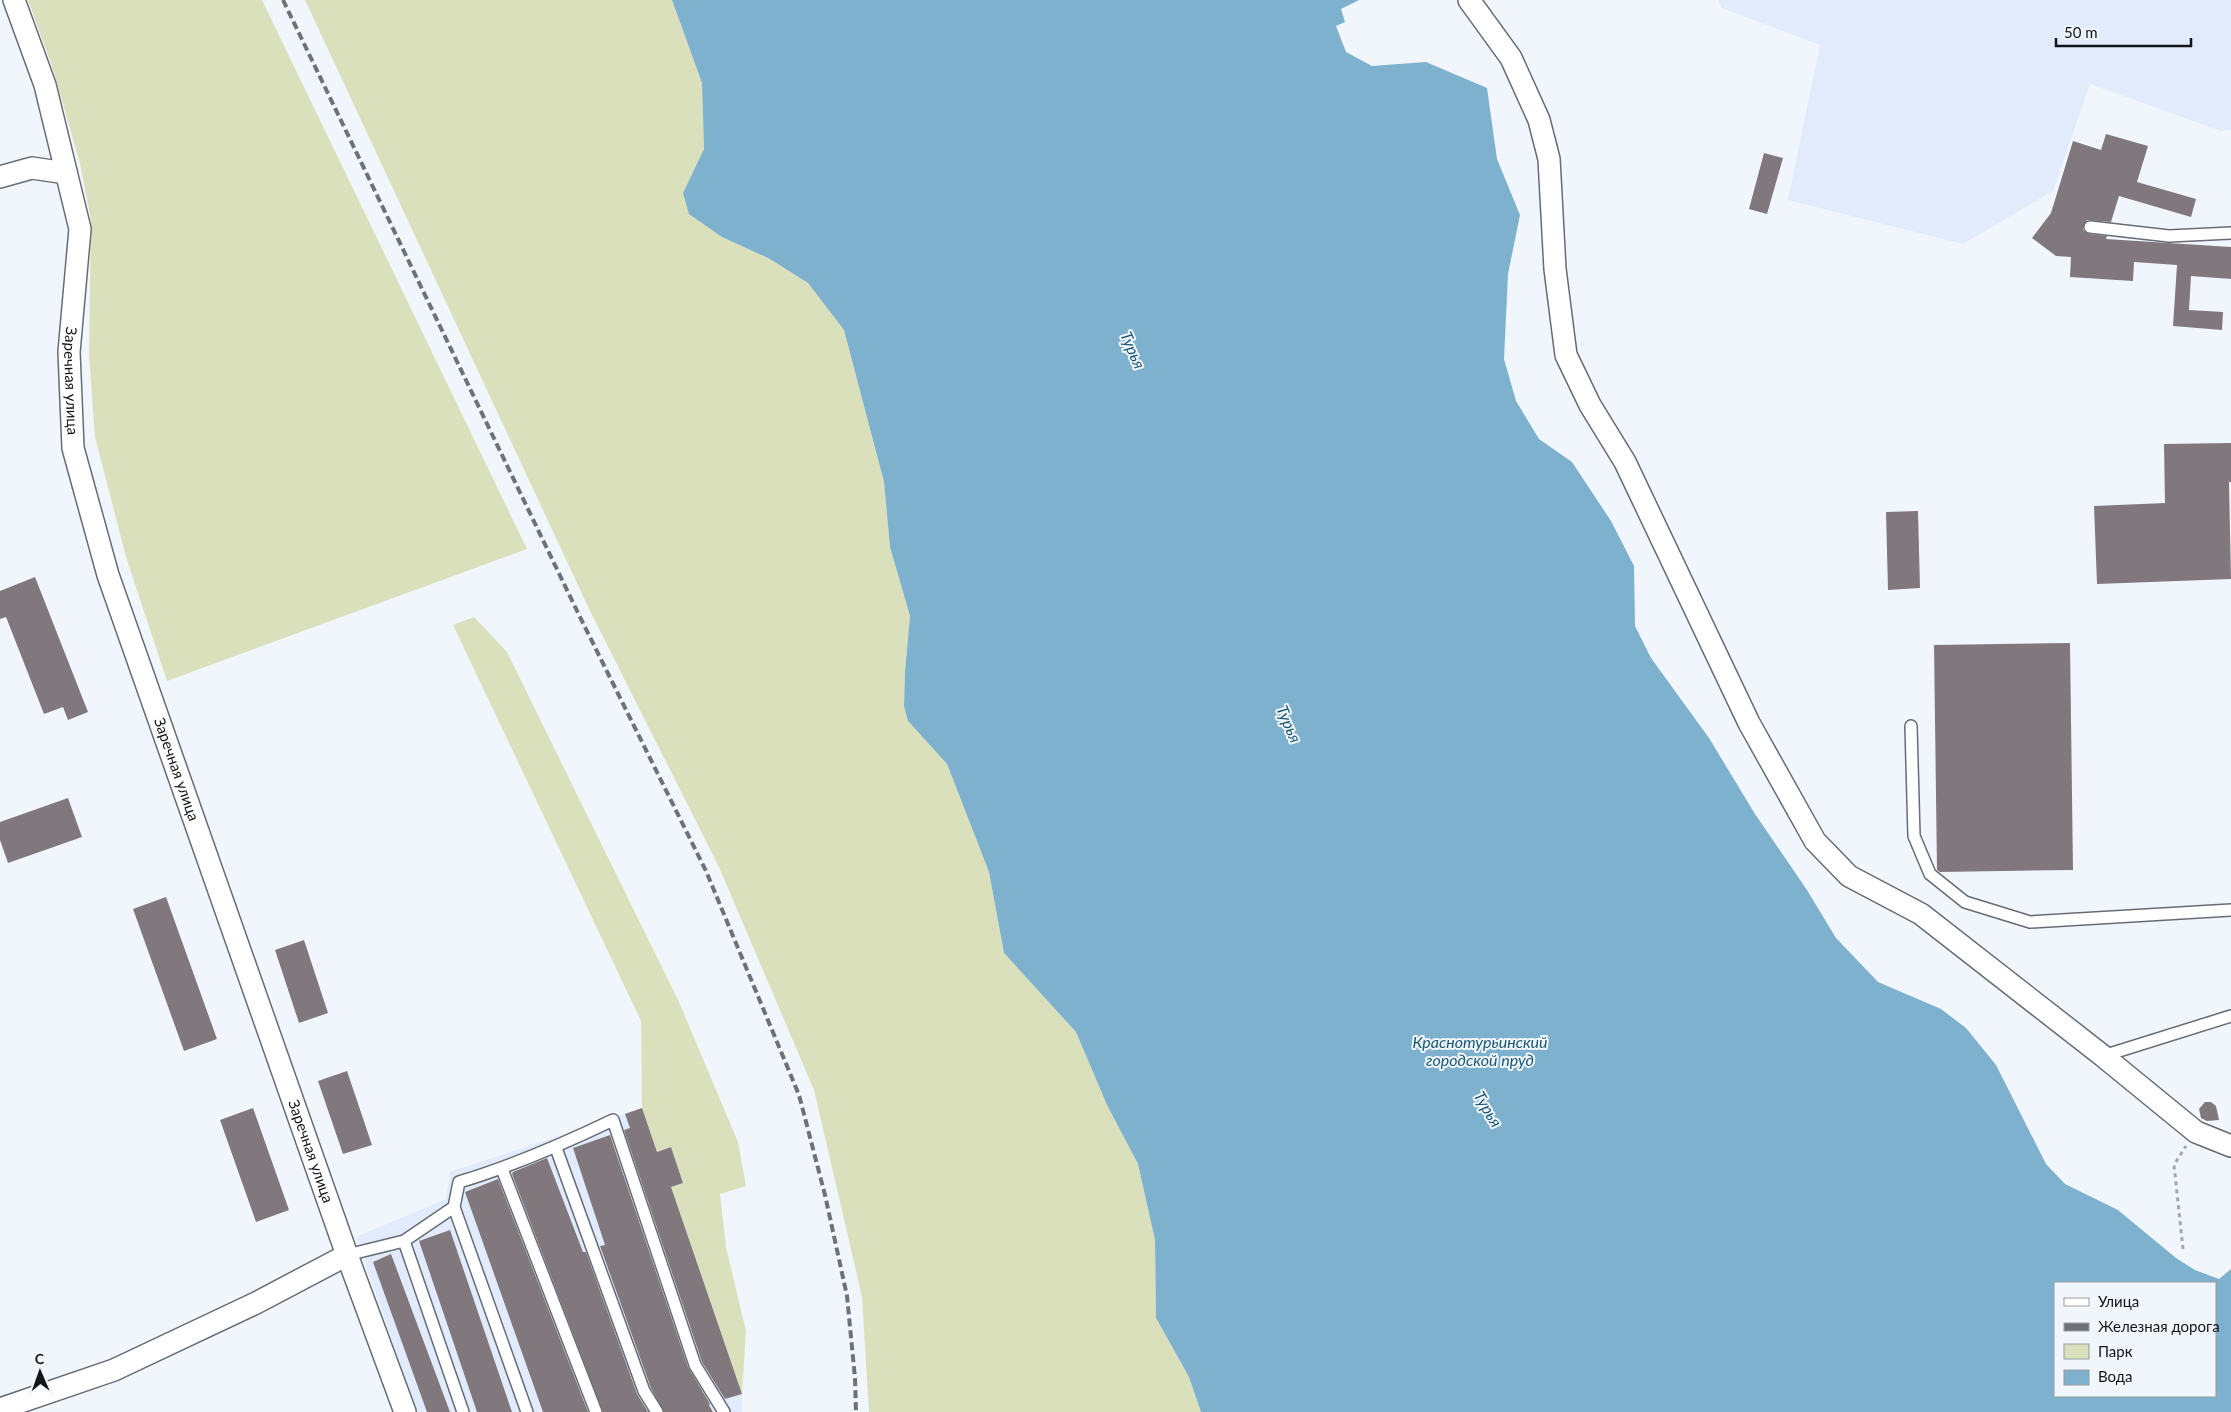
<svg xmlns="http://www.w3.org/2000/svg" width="2231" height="1412" font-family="Lato,sans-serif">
	<rect width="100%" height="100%" fill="#f1f6fd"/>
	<path fill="#e1ebfb" d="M1718,0H2231V130L2221,131L2090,84L2053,191L1963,244L1788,200L1820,45L1722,8Z
		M642,1108L657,1152L671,1147L683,1183L672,1187L742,1394V1412H417L356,1237L446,1199L450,1172Z"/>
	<path fill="#dbe0bc" d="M28,0H262L527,549L167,681L126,557L95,437L89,355L91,220L80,164L54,72Z
		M305,0H672L702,83L704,149L683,193L722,237L770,259L808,283L844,330L884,482L890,547L910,616L905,671L904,706L908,721L947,764L989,872L1004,953L1076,1032L1107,1105L1138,1164L1155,1240L1156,1318L1189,1377L1201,1412H869L862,1297L814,1090L719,867L590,611Z
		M474,617L507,652L679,1002L738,1142L746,1186L720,1194L726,1247L746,1331L742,1394L671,1187L683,1183L671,1147L657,1152L642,1108L641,1021L453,625Z"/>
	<path fill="#7db1cd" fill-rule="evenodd" d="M672,0H1359L1341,9L1345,22L1336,26L1346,52L1372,66L1426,62L1487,88L1497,159L1520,215L1508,274L1504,359L1516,401L1539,439L1572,462L1611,521L1634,566L1635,626L1651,658L1709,738L1755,814L1807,890L1836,938L1878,982L1941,1009L1966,1028L1996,1065L2046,1164L2065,1184L2118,1210L2176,1258L2195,1270L2219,1279L2231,1269V1412H1201L1189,1377L1156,1318L1155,1240L1138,1164L1107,1105L1076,1032L1004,953L989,872L947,764L908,721L904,706L905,671L910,616L890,547L884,482L844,330L808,283L770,259L722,237L689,214L683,193L704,149L702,83ZM2055,1283H2215V1396H2055Z"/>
	<path fill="#81787d" d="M2106,134L2148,146L2137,182L2196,199L2191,217L2119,196L2111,222L2087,220L2083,226V230L2089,234L2107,236L2106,239L2231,247V279L2191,276L2189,310L2223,312L2222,330L2173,326L2177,265L2134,262L2133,281L2070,277L2071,257L2056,256L2032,238L2051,213L2073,141L2101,150Z
		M1764,153L1783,158L1767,214L1749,209Z
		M2231,443V482H2229L2231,579L2097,584L2094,506L2165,503L2164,444Z
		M1918,511L1920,588L1888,590L1886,512Z
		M35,577L88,712L68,720L63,707L44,714L6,617L0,619V591Z
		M2070,643L2073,870L1940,872L1937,870L1934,645Z
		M68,798L82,837L8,863L0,840V822Z
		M166,897L217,1039L184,1051L133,909Z
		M304,940L328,1013L299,1023L275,950Z
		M347,1071L372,1145L343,1154L318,1081Z
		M2205,1102H2211L2216,1106L2219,1120L2207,1121L2201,1118L2199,1109Z
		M253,1108L289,1210L256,1222L220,1120Z
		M642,1108L657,1152L671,1147L683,1183L671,1187L742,1394L725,1399L702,1362L624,1130L630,1128L625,1114Z
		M610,1135L688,1367L710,1404L709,1405L713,1412H664L651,1388L600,1246L605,1245L573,1148Z
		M547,1158L583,1252H586L637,1394L648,1412H603L512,1174L513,1172Z
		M498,1179L588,1412H543L465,1192Z
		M450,1230L512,1412H477L419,1241Z
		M391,1254L450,1412H427L373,1262Z"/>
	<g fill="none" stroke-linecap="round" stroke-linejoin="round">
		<defs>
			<path id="lane" d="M2090,227L2169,236L2231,233
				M1911,726L1914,836L1930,874L1965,902L2030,922L2231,910
				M2103,1056L2231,1016
				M556,1148L644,1391L657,1412
				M502,1169L596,1412
				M454,1207L527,1412
				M404,1241L463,1412
				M347,1255L404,1241L454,1207L459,1182C513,1166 563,1144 613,1120L695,1365L724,1412"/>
			<g id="street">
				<path id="s1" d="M14,0L45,85L80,229L69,352L73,448L108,575L347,1255L405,1412"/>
				<path d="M1469,0L1511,58L1539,120L1549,159L1555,269L1566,355L1590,405L1625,462L1749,723L1815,841L1849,876L1921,914L2103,1056L2196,1132L2231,1146"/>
				<path d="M0,177L32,168L66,173"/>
				<path d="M0,1409L114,1370L256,1303L347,1255"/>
			</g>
		</defs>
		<use href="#lane" stroke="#676c74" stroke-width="14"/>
		<use href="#street" stroke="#676c74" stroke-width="24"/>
		<path stroke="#a4a8ad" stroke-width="3" stroke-dasharray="4 4" stroke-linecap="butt" d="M2183,1249L2174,1165L2186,1146"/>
		<use href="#lane" stroke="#fff" stroke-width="11"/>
		<use href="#street" stroke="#fff" stroke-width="21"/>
		<path stroke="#6e7175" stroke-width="4" stroke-dasharray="8 4" stroke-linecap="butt" d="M283,0L579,615L706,871L799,1095L825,1195L847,1296L855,1378L856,1412"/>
	</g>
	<g text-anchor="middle" stroke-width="4" stroke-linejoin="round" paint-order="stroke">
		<g font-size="15" fill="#131518" stroke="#f1f6fd">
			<text dy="5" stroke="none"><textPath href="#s1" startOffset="391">Заречная улица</textPath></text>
			<text dy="5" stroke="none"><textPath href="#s1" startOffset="796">Заречная улица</textPath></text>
			<text dy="5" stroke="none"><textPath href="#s1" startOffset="1201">Заречная улица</textPath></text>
		</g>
		<g font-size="16" font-style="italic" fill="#175774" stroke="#f1f6fd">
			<text transform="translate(1133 350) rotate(67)" y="6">Турья</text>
			<text transform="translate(1289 724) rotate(67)" y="6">Турья</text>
			<text x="1480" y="1048">Краснотурьинский<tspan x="1480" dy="18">городской пруд</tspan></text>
			<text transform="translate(1488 1109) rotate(59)" y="6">Турья</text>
		</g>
	</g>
	<rect x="2054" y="1282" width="162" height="115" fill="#f1f6fd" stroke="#989ca1"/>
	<rect x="2064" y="1298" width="25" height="8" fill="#ffffff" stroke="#989ca1"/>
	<text x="2098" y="1307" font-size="15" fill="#131518">Улица</text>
	<rect x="2064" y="1323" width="25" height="8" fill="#6e7175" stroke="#989ca1"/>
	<text x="2098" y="1332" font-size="15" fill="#131518">Железная дорога</text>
	<rect x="2064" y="1344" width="25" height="15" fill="#dbe0bc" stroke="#989ca1"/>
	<text x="2098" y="1357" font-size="15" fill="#131518">Парк</text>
	<rect x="2064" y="1370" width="25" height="15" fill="#7db1cd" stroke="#989ca1"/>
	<text x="2098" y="1382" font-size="15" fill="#131518">Вода</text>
	<g transform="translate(40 1372) rotate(358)" stroke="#f1f6fd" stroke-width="4" paint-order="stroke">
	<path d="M0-4L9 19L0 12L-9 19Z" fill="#131518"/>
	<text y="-8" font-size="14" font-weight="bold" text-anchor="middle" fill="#131518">С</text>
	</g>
	<path d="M2056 38v8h135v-8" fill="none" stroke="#131518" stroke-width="2.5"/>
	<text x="2064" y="38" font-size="15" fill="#131518" stroke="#f1f6fd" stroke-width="4" paint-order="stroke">50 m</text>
</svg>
